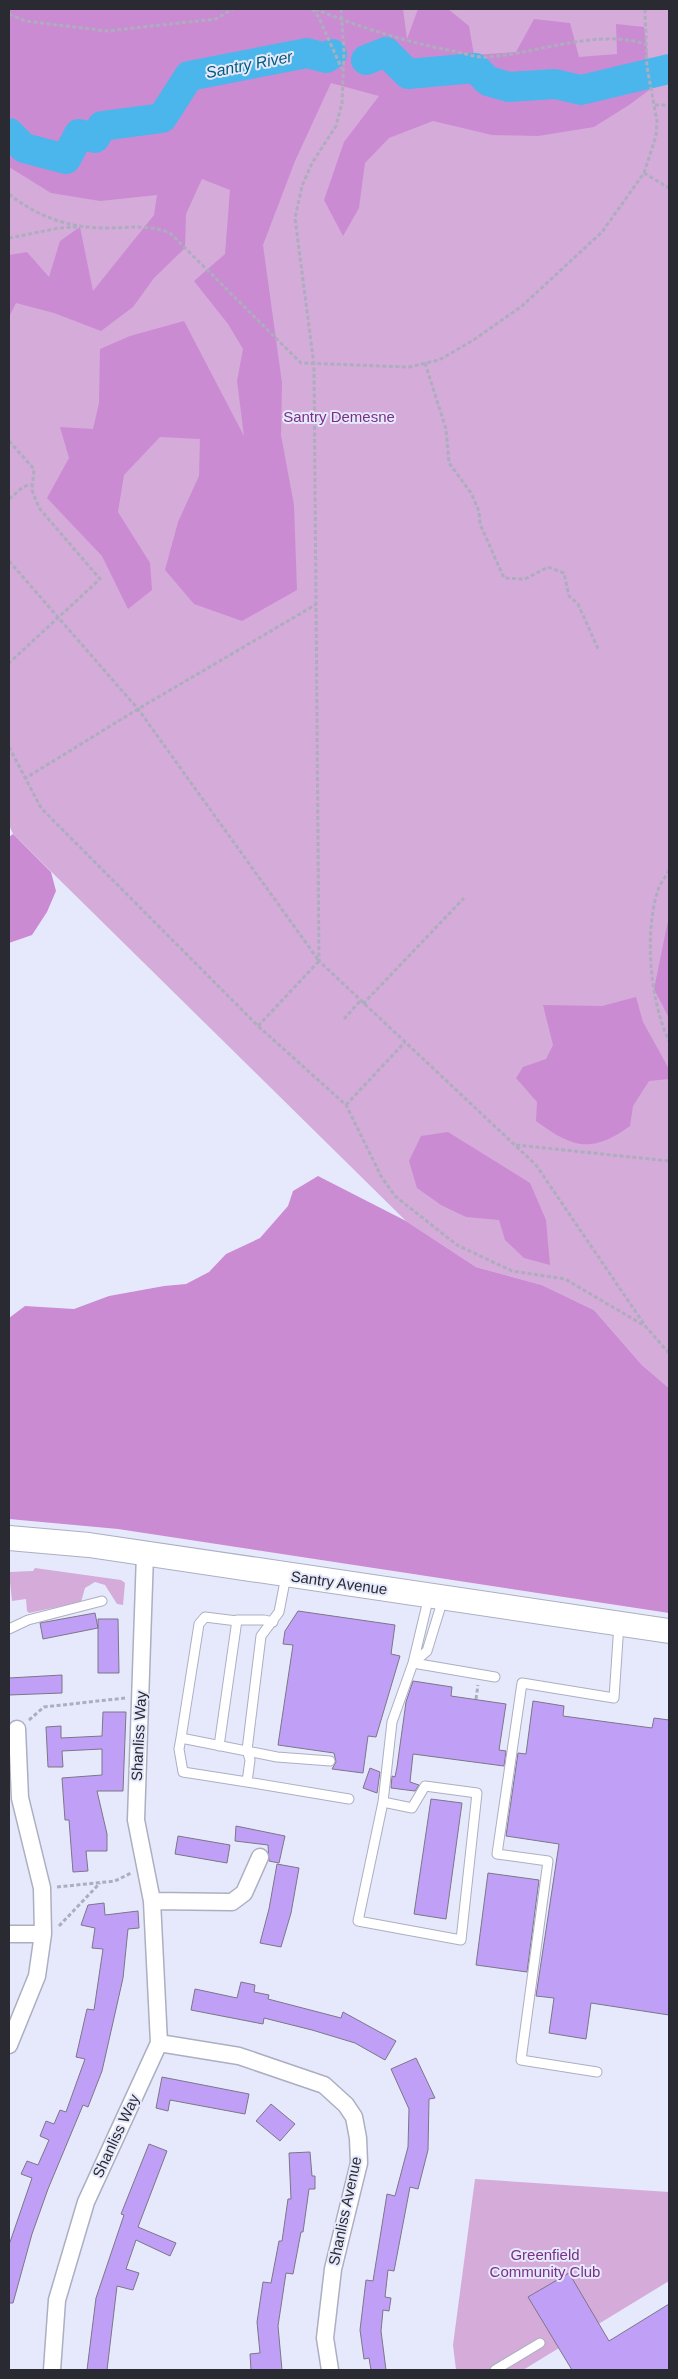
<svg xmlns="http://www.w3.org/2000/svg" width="678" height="2379" font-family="Arial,sans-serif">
	<rect width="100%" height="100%" fill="#e6e9fc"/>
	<path fill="#d5abda" d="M9,9H669V1388L642,1365L594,1310L542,1285L476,1267L406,1221L13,834L9,825Z
		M35,1568L121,1580L125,1583L123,1605L117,1604L105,1585L95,1582L85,1588L81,1602L29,1613L27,1611L26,1599L12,1601L9,1572L33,1571Z
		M475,2179L669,2192V2281L523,2370H456L453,2345Z"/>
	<path fill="#cb8bd3" d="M9,9H403L407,39L418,9H448L469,26L474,55L516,52L534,19L570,23L579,57L617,54L616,24L644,27L652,88L629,105L594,127L538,136L492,135L433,121L389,138L365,163L359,208L343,236L324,200L344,142L379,96L331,83L295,161L263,245L282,383L281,435L294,505L297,590L242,621L194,604L165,570L178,522L199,476L200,439L160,437L124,475L118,512L150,563L152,590L128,609L102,556L47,498L69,458L60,427L93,429L99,403L100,349L130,336L184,321L244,436L237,381L243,349L228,324L194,281L225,254L230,190L202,179L186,214L185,248L154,278L133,307L101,331L54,313L16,303L9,317V255L27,252L49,277L60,241L80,227L93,291L154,215L157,195L100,201L51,193L9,167Z
		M13,834L51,872L56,891L47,912L32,935L9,943V837Z
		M669,916V1018L654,989Z
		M636,997L643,1022L669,1069V1079L649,1081L633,1106L630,1126C591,1154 573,1148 536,1121L537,1102L516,1078L523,1067L546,1059L553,1045L543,1005L602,1006Z
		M448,1132L530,1183L546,1220L550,1265L524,1258L505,1240L499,1220L466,1217L441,1205L417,1188L409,1161L421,1136Z
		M318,1176L406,1221L476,1267L542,1285L594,1310L642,1365L669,1388V1613L118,1529L9,1519V1318L25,1306L74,1309L109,1296L164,1286L186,1284L209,1272L226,1254L260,1238L288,1206L293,1191Z"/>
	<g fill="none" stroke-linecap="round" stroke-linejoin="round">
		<path stroke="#4ab6eb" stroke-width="30" d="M366,60L386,52L408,74L475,68L488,81L509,87L555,84L581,90L669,69
			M9,133L24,148L66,159L79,134L95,138L102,126L162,118L189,76L307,53L326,58L332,54"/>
	</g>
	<path fill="#c0a0f6" stroke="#7c7687" d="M298,1611L395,1625L391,1654L400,1656L376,1737L368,1736L363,1773L332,1769L336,1762L334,1753L278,1745L293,1645L283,1644L285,1631Z
		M95,1613L98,1628V1619H118L119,1673H98V1628L43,1639L40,1623Z
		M62,1675V1693L9,1695V1678Z
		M413,1681L452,1687L451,1696L506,1704L499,1750L506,1751L504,1766L413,1754L410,1782L419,1785L415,1791L391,1788L392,1776L395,1777L397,1767L406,1702Z
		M533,1701L564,1706L563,1716L652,1728L654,1718L669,1720V2015L591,2003L586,2039L549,2033L554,1998L536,1996L559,1844L506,1836L518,1753L526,1754Z
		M103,1712H126L123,1791H97L107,1834V1851H86L88,1871L73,1872L69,1820H65L62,1778L102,1775V1749L62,1751L63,1767H48L46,1727L61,1726V1738L102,1736Z
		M370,1768L380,1772L377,1793L363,1788Z
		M431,1799L462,1803L446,1919L414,1914Z
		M236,1826L285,1836L279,1863L269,1861L268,1845L235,1841Z
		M178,1836L230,1845L227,1863L175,1854Z
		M277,1864L299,1868L291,1913L281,1947L260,1943L269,1909Z
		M488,1873L539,1880L527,1972L476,1965Z
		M104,1903L105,1915L138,1911L139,1928L128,1929L123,1978L102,2071L88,2107L83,2105L48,2189L32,2234L13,2303H9V2245L32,2178L21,2174L27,2161L38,2165L49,2140L40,2136L46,2121L54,2124L60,2110L66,2112L85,2059L76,2057L87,2009L94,2010L103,1949L92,1948L95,1928L81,1925L88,1905Z
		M241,1982L255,1985L254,1992L269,1995L268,1999L341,2018L343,2012L396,2041L385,2060L355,2043L312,2030L264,2018L263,2024L191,2010L195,1989L237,1998Z
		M416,2058L435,2098L429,2099L428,2150L418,2189L410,2187L394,2271L388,2270L385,2297L391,2298L389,2311L383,2310L381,2331L386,2370H371L369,2358L364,2359L360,2330L366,2280L373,2281L387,2194L395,2196L408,2147L409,2109L391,2069Z
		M162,2077L249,2094L245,2114L170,2100L168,2111L156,2108Z
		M271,2104L295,2124L280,2141L256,2121Z
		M149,2144L167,2151L138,2227L176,2243L170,2256L136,2240L126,2269L139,2273L133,2290L117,2286L107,2370H87L96,2298L124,2215L121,2214Z
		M310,2152L312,2176H315V2189H309L303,2232H301L293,2274L286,2273L278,2326L282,2370H251L250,2354L260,2353L257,2322L263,2282L271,2283L279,2241H282L288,2199H291L289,2153Z
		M569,2273L609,2341L669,2304V2370H572L528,2297Z"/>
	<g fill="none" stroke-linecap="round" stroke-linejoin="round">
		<defs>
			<path id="service" d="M286,1576L279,1612L261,1636L247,1750L250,1760L247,1782L349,1799
				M429,1596L413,1663L427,1651L443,1599
				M9,1629L28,1620L102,1601
				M181,1738L199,1624L205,1617L237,1621
				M219,1746L237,1620H264L273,1622
				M247,1782L183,1772L179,1749L181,1738L277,1757L330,1761
				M383,1802L412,1808L425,1786L477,1793L461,1940L358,1921L383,1802L392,1722L413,1663L495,1677
				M597,2072L521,2060L548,1861L497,1854L522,1683L614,1698L619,1624
				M495,2370L540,2343"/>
			<path id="minor" d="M152,1901L232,1902L244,1893L260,1857
				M9,1934H43
				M159,2043L239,2056L324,2085L346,2105L354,2117L358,2138L359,2163L333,2269L325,2338L330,2370
				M9,2045L37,1976L43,1934L42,1888L20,1798L17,1729
				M52,2370L57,2300L86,2202L159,2043L152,1901L136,1820L145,1554"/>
			<path id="secondary" d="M9,1538L89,1545L669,1631"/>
		</defs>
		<use href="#service" stroke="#acafc1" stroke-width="11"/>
		<use href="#minor" stroke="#acafc1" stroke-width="19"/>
		<use href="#secondary" stroke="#acafc1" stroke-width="26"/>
		<path stroke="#acaebe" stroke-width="3" stroke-dasharray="4 2.5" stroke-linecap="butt" d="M312,9L318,16L342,69
			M315,9C359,27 406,42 453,51C464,53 476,58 487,57C536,54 597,28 645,44
			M341,9L344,52L342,103L336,126L312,163L302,186L295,218L314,365L319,961L536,1165L646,1327L669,1353
			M9,14L25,21L107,31L216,19L233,9
			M655,105H669
			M644,173L669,188
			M9,194C38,217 69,228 106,228C129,228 148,224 170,233L301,363L409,367L439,360L472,341L522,306L602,232L644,173L656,136L657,121L647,67L645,11L648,9
			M9,238L59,228L77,227
			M425,363L446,429L449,463L471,493L479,511L480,524L504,578L525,579L548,567L564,573L569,596L578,604L599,651
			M9,441L34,469L32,490L39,508L100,579L9,663
			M9,499L23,487L31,484
			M9,561L138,709L319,961L258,1026
			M9,747L41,808L258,1026L346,1105L381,1176L395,1196L457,1245L512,1271L565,1279L645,1326
			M24,779L138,709L315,605
			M669,870C666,877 660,883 658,890C644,933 650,1001 669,1041
			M363,1004L464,898
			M344,1019L360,1001
			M346,1105L405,1042
			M516,1145L669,1161
			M476,1699L478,1685
			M29,1720L44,1707L125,1698
			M57,1887L115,1881L131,1873
			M59,1926L100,1883"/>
		<use href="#service" stroke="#fff" stroke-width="9"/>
		<use href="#minor" stroke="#fff" stroke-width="16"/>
		<use href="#secondary" stroke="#fff" stroke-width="24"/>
	</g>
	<g text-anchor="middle" stroke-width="4" stroke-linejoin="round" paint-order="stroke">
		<g font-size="15" fill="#7c2f86" stroke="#e6e9fc">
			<text x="339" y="422">Santry Demesne</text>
			<text x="545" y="2260">Greenfield<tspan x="545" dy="17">Community Club</tspan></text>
		</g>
		<g font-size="15" fill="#2a2b32" stroke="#e6e9fc">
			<text transform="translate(339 1583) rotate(8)" y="5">Santry Avenue</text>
			<text transform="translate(139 1736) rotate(-87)" y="5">Shanliss Way</text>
			<text transform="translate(116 2136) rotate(-65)" y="5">Shanliss Way</text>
			<text transform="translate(345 2211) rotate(-78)" y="5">Shanliss Avenue</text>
		</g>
		<g font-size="16" font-style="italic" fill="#005b7e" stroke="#e6e9fc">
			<text transform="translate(249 64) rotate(-11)" y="6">Santry River</text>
		</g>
	</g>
	<rect width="678" height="2379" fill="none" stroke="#2a2b32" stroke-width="20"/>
</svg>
